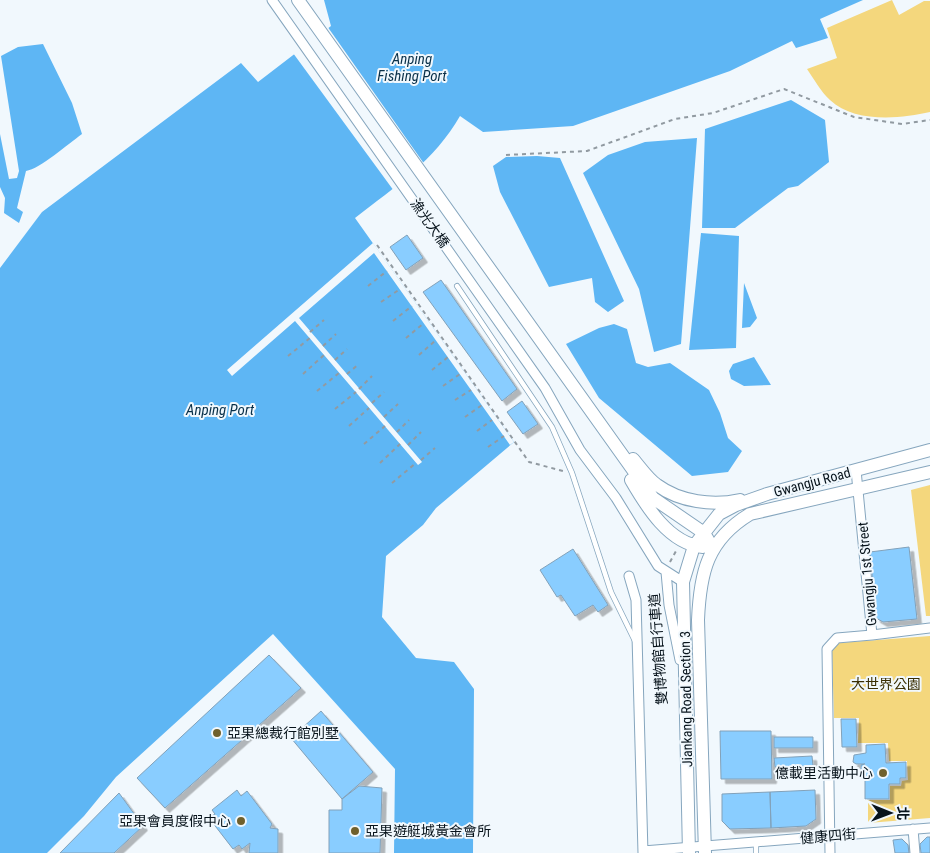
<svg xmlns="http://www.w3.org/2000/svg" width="930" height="853" font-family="'Roboto Condensed','Noto Sans TC',sans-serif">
	<defs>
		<filter id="shadow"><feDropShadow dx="4.5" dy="4.5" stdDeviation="0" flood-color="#0004"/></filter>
	</defs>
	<rect width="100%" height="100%" fill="#f1f8fd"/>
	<path fill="#f4d77d" d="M892,0L899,15L924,1H930V112C900,119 854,123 830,100C821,92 814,79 807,69L837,58L827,28Z
		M930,485V616H926L911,490Z
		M930,636V818L868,823V800H890V786H901L902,781L908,780L907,761H889L888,743H858L859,718H834L832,651L838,643Z"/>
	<path fill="#5eb6f4" d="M324,0H863L820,19L828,38L796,48L792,41L730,71L573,126L483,132L460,116C435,160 395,187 355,218L514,442L436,508L423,525L386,556L382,617L416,658L454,662L474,689L473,853H394L395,769L273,634L116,777L84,816L47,853H0V268L42,212L241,63L258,82L331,26Z
		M43,44L72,103L82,134C68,144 40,169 26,171L17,208L23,212L19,223L4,213L5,198L0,187V134L9,179L17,178L19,171L1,56L18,47Z
		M791,100L825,120L829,162L798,186L788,188L735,228H702L705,129Z
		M697,138L681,344L654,352L639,289L583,173L608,155L645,142Z
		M537,156L560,158L624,301L608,312L595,302L592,278L549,287L500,192L493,166L506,157Z
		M701,233L739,236L736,348L689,350Z
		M744,283L757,318L750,327L742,328Z
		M614,324L627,329L636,363L648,367L670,363L709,390L720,413L728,438L742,451L728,472L692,476L599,398L566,344L599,328Z
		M754,357L771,385L744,386L731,379L729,371L733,364Z"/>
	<path fill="#f1f8fd" d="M327,26L425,165L394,191L293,53Z
		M373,243L514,442L510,445L374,253L299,318L422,462L418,465L295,321L232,376L227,370Z"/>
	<path fill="#89cdff" stroke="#82a1b9" filter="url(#shadow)" d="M407,235L423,258L406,270L390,247Z
		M441,280L517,389L502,401L423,292Z
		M522,401L538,424L523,434L507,412Z
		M909,547L917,619L883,622L876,618L870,552Z
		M573,549L608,605L598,612L593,605L575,616L561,595L557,597L540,570Z
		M269,655L301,688L165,808L137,778Z
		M321,711L373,772L342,799L291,738Z
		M841,719H856L857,747H842Z
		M720,731H771L772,779H721Z
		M774,737H813V748H774Z
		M885,744L886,763L906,762V778H900V784H889V799H865V776H861V765L865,764H856L853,762L854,755L866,753V745Z
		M812,756L813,766L775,767L774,758Z
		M359,786L382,788L380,853H329V810H342V799Z
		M237,790L241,796L247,791L272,824L270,828L278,829V853H249L250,843L242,849L239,845L233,849L209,818L215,814L212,810Z
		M815,790L816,819L806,826L771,828L770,792Z
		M770,792L771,828L730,829L722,821V794Z
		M119,793L143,826L114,853H60Z
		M927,837H930V853H921L920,844Z
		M902,839L908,845L909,853H895L893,840Z"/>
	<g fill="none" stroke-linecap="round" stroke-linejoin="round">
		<defs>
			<path id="lane" d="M457,286L552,427L572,473L611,592L635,641
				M756,842V853"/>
			<path id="street" d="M272,0L545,388L580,450L616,498L658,566L683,582
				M666,572L669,605L680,660
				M629,576L636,600L643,853
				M872,635L930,628
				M913,829L915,853
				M643,851L930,828
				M830,853L827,649L837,638L872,635L856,470"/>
			<path id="secondary" d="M298,0L653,498L704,533L713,548
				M633,459C640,467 648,479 657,485C680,502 713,506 740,500
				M631,480C646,506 669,544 703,547
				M689,853L683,582L694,546L704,533L719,514L736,505L767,494L930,450
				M705,853L698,620C700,573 707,540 750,514L930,472"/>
		</defs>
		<use href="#lane" stroke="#86a6be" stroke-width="6"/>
		<use href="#street" stroke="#86a6be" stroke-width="11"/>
		<use href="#secondary" stroke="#86a6be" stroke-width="14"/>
		<path stroke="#919aa1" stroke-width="2" stroke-dasharray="4 4" stroke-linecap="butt" d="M506,155L587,151L675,119L713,113L784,89L854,117L902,124L930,120
			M377,245L529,462L563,471
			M368,286L387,271
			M381,302L400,289
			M393,321L412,306
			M310,332L324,320
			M406,338L424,323
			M323,346L336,334
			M419,355L436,340
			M288,356L310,338
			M335,360L347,349
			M432,370L448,357
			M303,374L324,355
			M347,374L359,364
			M443,386L460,374
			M359,389L372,376
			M317,391L339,373
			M455,400L471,390
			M372,403L384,392
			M335,409L356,392
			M384,417L398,404
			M465,417L482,405
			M349,426L369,408
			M477,431L492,420
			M397,432L409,420
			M364,444L385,426
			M408,445L421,432
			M488,447L504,436
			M421,460L435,448
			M380,463L400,444
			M392,483L416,463
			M670,562L676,551"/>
		<use href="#lane" stroke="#fff" stroke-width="4.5"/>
		<use href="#street" stroke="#fff" stroke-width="9"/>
		<use href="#secondary" stroke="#fff" stroke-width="12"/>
	</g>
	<g fill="#6f602d" stroke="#f1f8fd" stroke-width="2">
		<circle cx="217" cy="733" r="5"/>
		<circle cx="883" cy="773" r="5"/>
		<circle cx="241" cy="821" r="5"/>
		<circle cx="355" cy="831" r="5"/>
	</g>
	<g text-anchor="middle" stroke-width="4" stroke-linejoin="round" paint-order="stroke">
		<g font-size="14" fill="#07131b" stroke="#f1f8fd">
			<text transform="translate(430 223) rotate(55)" y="5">漁光大橋</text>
			<text transform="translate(812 482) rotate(-15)" y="5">Gwangju Road</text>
			<text transform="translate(867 574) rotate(-95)" y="5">Gwangju 1st Street</text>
			<text transform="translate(658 649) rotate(-94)" y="5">雙博物館自行車道</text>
			<text transform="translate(686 699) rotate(-91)" y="5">Jiankang Road Section 3</text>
			<text transform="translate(828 836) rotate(-5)" y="5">健康四街</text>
		</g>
		<g font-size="14" fill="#3a2e02" stroke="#f1f8fd">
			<text x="886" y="689">大世界公園</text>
		</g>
		<g font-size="14" fill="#07131b" stroke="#f1f8fd" text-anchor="start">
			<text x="227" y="738">亞果總裁行館別墅</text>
			<text x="873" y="778" text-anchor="end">億載里活動中心</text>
			<text x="231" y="826" text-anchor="end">亞果會員度假中心</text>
			<text x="365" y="836">亞果遊艇城黃金會所</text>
		</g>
		<g font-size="15" font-style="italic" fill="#093049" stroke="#f1f8fd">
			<text x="412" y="64">Anping<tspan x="412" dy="17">Fishing Port</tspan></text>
			<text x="220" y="415">Anping Port</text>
		</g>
	</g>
	<g transform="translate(890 813) rotate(91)" stroke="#f1f8fd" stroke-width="4" paint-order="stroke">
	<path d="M0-4L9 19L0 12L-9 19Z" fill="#07131b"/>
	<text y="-8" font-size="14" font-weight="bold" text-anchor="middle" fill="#07131b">北</text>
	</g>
</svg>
